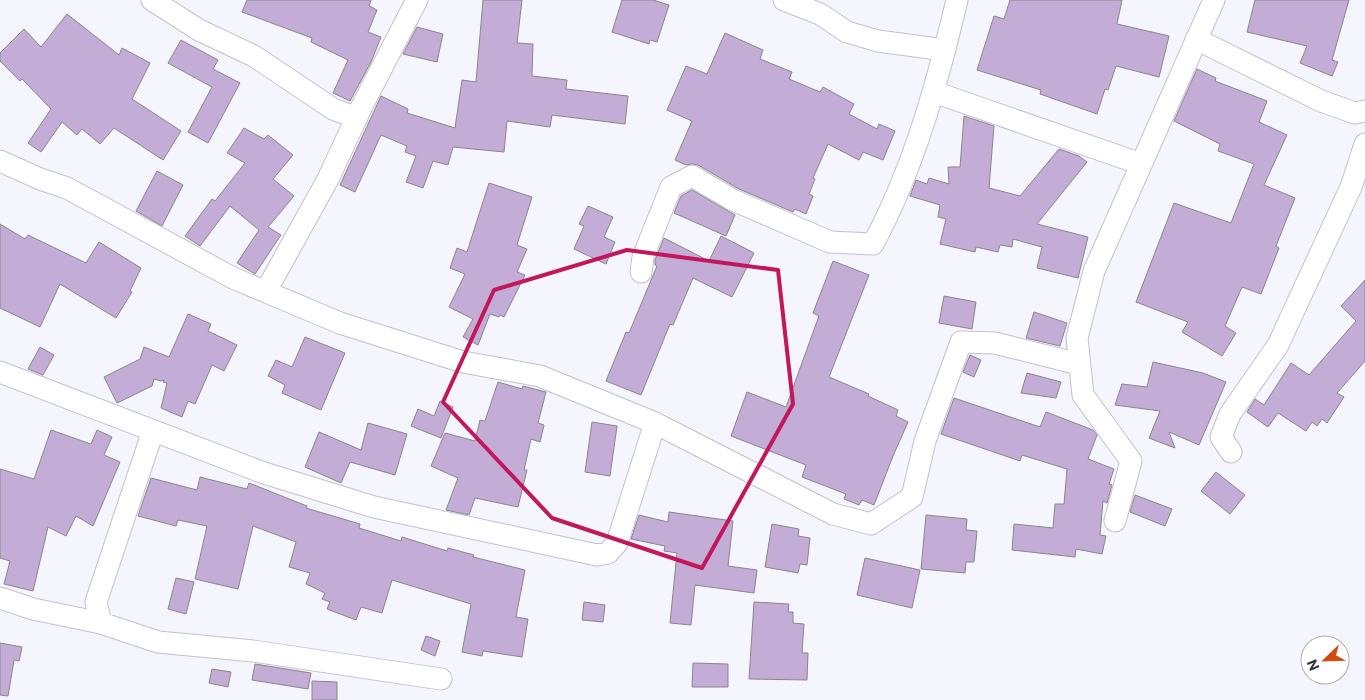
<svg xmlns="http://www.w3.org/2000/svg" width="1365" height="700" font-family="Commissioner,sans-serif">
	<rect width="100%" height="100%" fill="#f5f5fe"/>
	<path fill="#c3acd5" stroke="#8a858e" d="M247,0H371L369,6L377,10L368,32L381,37L371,62L350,101L333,93L348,60L311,42L312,38L242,12Z
		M483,0H522L517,43L533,44L532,76L567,80L566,89L628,96L625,124L552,115L550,127L507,121L504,152L453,147L448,165L433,161L423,188L406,182L416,156L405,152L407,146L381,135L355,192L340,185L381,96L408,109L407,113L455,128L462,80L476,82Z
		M622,0H653L669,5L657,42L650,40L649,44L612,32Z
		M1010,0H1122L1117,24L1169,36L1159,77L1116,66L1108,90L1105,89L1097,114L1040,94L1041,90L977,70L994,16L1004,19Z
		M1255,0H1349L1332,60L1338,62L1332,76L1300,63L1307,46L1247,32Z
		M67,14L119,55L122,48L150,63L132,99L181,131L163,160L114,128L100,144L82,129L77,135L62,122L41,152L28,143L51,109L22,79L20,81L0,61V53L24,29L41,47Z
		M417,27L443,34L437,62L403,54Z
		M725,33L763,50L760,59L792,72L789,79L820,92L823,87L854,104L849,114L877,129L879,124L895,131L883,160L863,152L859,160L828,144L813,178L815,179L809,194L813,196L806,214L795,209L793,212L739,189L698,165L692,164L686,165L675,160L692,121L667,110L686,66L707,74Z
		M181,40L218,60L213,69L240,83L208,143L188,132L212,87L168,63Z
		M1197,69L1216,78L1215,81L1267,101L1259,122L1287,135L1264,185L1295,198L1276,246L1279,248L1261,294L1242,287L1225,326L1236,333L1222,356L1182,332L1188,322L1136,302L1174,203L1231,223L1254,164L1218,151L1220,144L1174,121Z
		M964,116L994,126L989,188L1020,196L1059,149L1079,156L1087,162L1037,224L1088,237L1078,278L1037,268L1042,247L1013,239L1012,247L1000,245L998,252L976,247L975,252L940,244L946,219L938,217L940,205L910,196L916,180L927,184L929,178L949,184L948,167H960Z
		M244,128L264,139L268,135L293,155L273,179L294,196L268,227L281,235L255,274L237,263L259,230L230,206L200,246L185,236L212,199L215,201L245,163L227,153Z
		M157,171L183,185L162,226L136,211Z
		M489,183L532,197L517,245L527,249L517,272L525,275L504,317L500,315L499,317L490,314L478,345L463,337L473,319L449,307L465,274L450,268L457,248L467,252Z
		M692,190L735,215L726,236L674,213L681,196Z
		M588,206L613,217L604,237L615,242L606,264L574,249L584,226L579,224Z
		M0,224L25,239L28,235L86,263L99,242L141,268L130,291L132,292L116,318L60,284L40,327L0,308Z
		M721,236L754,253L732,297L693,278L673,325L670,324L641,395L606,381L626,332L629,333L657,266L655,265V260L664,238L709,261Z
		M833,261L869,275L829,377L869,394L868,396L898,410L896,416L908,422L893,456L874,505L862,500L859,505L844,499L846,494L802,477L806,465L731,436L747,392L786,407L819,316L813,313Z
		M1365,280V361L1337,393L1344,397L1327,423L1322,419L1317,426L1312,422L1306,431L1278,413L1268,427L1247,412L1255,399L1264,405L1291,363L1309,375L1356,321L1341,306Z
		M944,296L976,302L972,329L939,323Z
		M1034,312L1067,323L1060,346L1026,338Z
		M188,314L211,324L208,331L237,345L224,371L212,365L195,404L188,401L182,417L161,408L167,383L163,382L164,380L161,381L154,379L152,386L117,403L104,377L140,359L144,347L169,357Z
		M305,337L345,353L321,410L282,393L285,385L268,376L276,360L292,367Z
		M40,347L54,355L43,375L28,369Z
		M970,355L981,360L974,377L963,372Z
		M1153,362L1203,373L1226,382L1199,445L1169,432L1175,448L1149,438L1160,411L1115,405L1122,384L1147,387Z
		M1027,373L1061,382L1056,398L1021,393Z
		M498,382L522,389L523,386L546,392L538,423L544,425L540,442L531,439L524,470H527L518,507L475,498L469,515L446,510L458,478L431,466L445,433L475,441L480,420L485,421Z
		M954,398L1040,427L1046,412L1093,430L1097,435L1088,459L1114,469L1109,484L1112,485L1107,503L1103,501L1100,535L1106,536L1102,554L1076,549L1075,557L1012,550L1014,524L1053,528L1055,504H1064L1067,469L1022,455L1020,461L941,434Z
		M440,401L453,407L441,438L411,426L418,409L434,416Z
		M592,422L617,426L610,476L585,472Z
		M368,423L407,434L395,475L350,462L341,483L305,467L319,432L361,450Z
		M51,430L91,444L97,430L112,437L104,455L120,462L93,526L76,516L66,536L48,527L33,591L4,584L10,561L0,558V469L34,479Z
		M1216,472L1245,495L1230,514L1201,491Z
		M200,477L247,489L249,483L307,506L306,508L360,524L359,528L401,541L402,537L447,551L448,548L474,555L473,557L525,570L516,617L528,619L522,657L483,651L482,656L462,652L471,604L392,580L382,613L361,607L356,620L327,609L330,602L322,599L325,593L306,584L310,573L289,567L296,542L253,526L238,589L195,579L207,526L178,520L176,526L138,516L151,478L197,490Z
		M1135,495L1172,509L1165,526L1130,512Z
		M669,512L733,521L728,566L757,570L754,593L695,585L691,625L670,623L677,553L664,551L665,546L631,539L639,515L668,522Z
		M926,515L967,519L966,530L977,531L974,562H966L965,573L921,569Z
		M772,524L799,529L798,536L810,538L807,565L800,564L798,573L765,567Z
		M865,558L920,570L912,608L857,595Z
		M176,578L194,582L186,614L168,609Z
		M584,602L605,605L603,622L582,620Z
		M754,602L789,604L788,612H793V623L804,624L802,653H808L807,680L749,679Z
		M426,636L440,641L435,656L421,650Z
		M0,643L22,647L19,661L14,660L8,696L0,695Z
		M693,663L728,664V687H692Z
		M255,664L311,673L308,689L252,680Z
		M212,669L231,672L228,687L209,683Z
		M312,681L337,682V700H312Z"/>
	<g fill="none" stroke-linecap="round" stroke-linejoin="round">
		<defs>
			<path id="minor" d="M152,0L199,30L254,56L333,109L357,118
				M784,0L820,14L847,32L878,41L945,50
				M1196,39L1321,101L1355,113L1365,111
				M934,92L1141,164
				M0,161L40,179L67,188L233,278L340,323L463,362L540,376L655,423L833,514L871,524L912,497L925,441L961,342L995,343L1079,364
				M641,272L643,257L671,187L692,176L733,200L830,242L873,244C914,168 937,84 957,0
				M266,291L328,179L361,108L417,0
				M0,372L264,473L374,507L597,555L608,553L617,543L655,423
				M153,431L96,602L101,623L158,642L253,651L441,679
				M1231,452L1221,437L1230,414L1278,345L1351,187L1365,144
				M1115,521L1131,461L1083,395L1077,338L1094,271L1214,0
				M0,598L33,609L101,623"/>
		</defs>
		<use href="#minor" stroke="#c2c1cc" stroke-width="23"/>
		<use href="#minor" stroke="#fff" stroke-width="21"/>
	</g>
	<path fill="none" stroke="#c2185b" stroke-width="4" stroke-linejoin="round" d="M627,250L778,270L793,404L702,568L552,518L443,402L494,290Z"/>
	<g transform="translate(1325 660) rotate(247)"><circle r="24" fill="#ffffff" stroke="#afafb1"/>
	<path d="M0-4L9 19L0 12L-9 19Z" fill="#d04a11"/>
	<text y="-8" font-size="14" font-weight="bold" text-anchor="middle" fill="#37363b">N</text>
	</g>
</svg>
